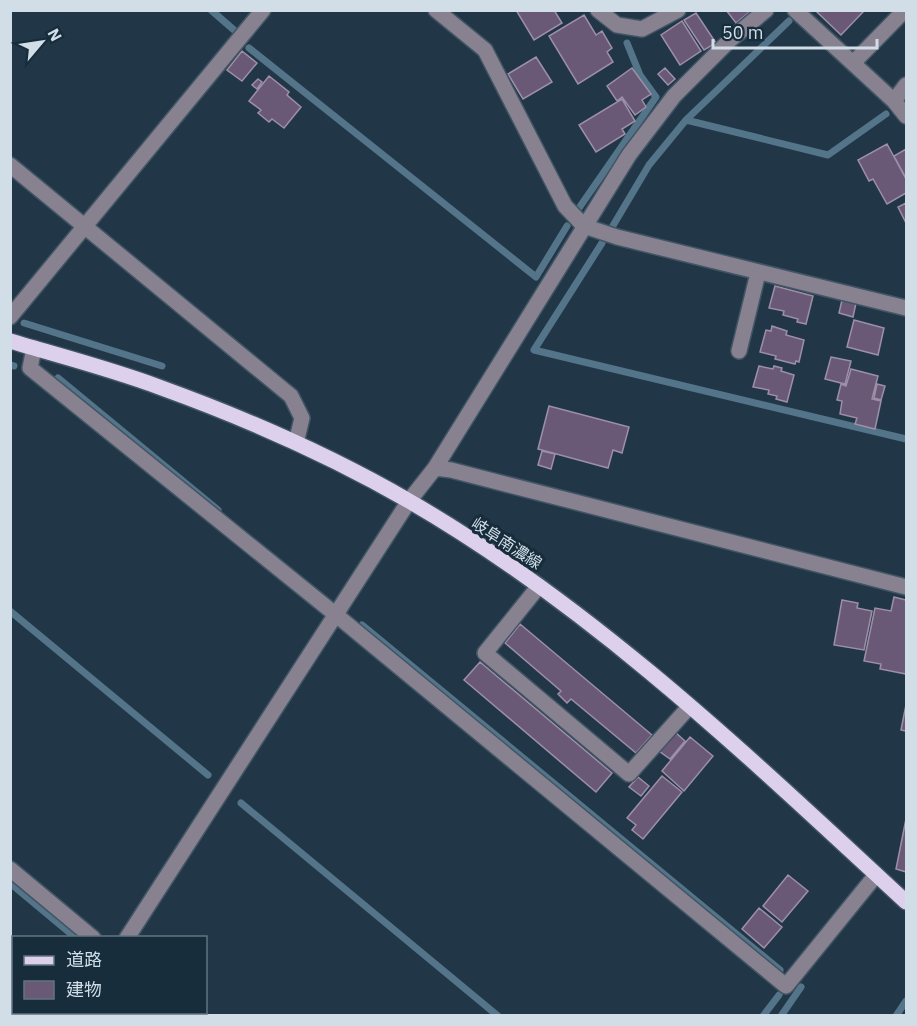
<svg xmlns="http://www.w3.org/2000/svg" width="917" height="1026" font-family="'IBM Plex Sans','Noto Sans JP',sans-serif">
	<rect width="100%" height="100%" fill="#213747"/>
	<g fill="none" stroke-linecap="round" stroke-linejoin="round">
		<path stroke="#547489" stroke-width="7" d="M211,10L234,30
			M249,48L536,277L567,226
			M686,120L828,155L886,114
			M579,208L656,97L640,75L627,43
			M611,229L649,165L686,120L789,21
			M602,243L534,350L906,439
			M24,323L162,366
			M10,365L14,366
			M58,378L218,510
			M10,611L208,775
			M362,625L780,970
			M241,803L498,1016
			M10,883L76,938
			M167,1012L171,1016
			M763,1016L779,995
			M781,1016L801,987
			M896,1016L906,1001"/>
	</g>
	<path fill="#695976" stroke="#9d8fa8" stroke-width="1.5" d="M516,10H554L562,23L534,40Z
		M726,10H752L736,23Z
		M818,10H864V11L841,35L817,12Z
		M696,13L716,43L704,50L684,20Z
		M584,15L596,35L602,31L612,48L607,52L613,62L578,84L549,36Z
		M682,21L701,51L680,65L661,35Z
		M242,51L257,63L242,81L227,70Z
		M536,57L552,82L523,99L508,74Z
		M632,68L651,94L642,100L646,107L635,115L622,97L617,101L607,86Z
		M665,68L675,79L668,85L658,74Z
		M269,76L289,92L287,95L301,107L284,128L272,119L269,122L258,113L261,110L249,101Z
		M258,79L262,82L257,89L252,85Z
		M622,99L635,121L622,129L625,134L596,152L579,125Z
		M887,144L906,179V193L887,204L873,179L869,181L858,160Z
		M906,149V178L894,156Z
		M906,203V223L898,207Z
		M775,286L813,296L806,324L797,322L798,319L783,315L784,311L769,308Z
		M842,300L856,303L853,317L839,313Z
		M854,320L884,328L878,355L847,347Z
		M772,326L787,331L786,335L804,340L799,362L796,361L795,364L775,359L776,356L760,352L766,330L771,331Z
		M831,357L851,361L845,384L825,379Z
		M759,366L773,369L774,366L782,368L781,371L794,375L787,402L776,399L777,396L768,394L769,390L753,387Z
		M851,369L878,376L872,399L881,401L875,429L855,424L857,418L840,414L842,401L837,400L841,384L846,386Z
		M877,384L885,386L881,400L874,398Z
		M549,406L629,427L622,453L613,450L608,468L538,449Z
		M542,451L555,454L551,469L538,465Z
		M894,597L906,600V674L880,669L881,664L864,661L875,608L891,611Z
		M842,600L858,603L857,608L872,611L864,650L834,645Z
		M520,624L652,735L636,753L571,699L567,703L558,694L561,691L505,643Z
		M480,662L612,773L596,792L464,680Z
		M906,705V731L901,730Z
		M675,732L685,741L670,759L659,751Z
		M690,737L713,756L684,791L662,771Z
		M662,776L682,792L643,839L632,830L636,825L627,818Z
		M638,777L649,786L641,796L629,787Z
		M906,819V872L896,869Z
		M788,875L808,891L782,922L763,906Z
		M759,908L782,927L764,948L742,929Z"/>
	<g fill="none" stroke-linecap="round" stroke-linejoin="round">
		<defs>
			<path id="minor" d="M436,10L485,50L565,206L584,226L617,237L906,308
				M598,10L617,25L642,29L678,10
				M795,10L894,101L906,116
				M853,63L905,10
				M894,101L906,85
				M10,165L291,396L302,418L296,443
				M10,317L263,10
				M34,348L30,368L335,614L786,986L876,875
				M739,351L758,273
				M435,468L629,155L674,96L730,40L766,10
				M539,586L485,653L629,774L689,707
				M10,869L93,938
				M127,938L409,501L435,468L451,470L906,587
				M184,1012L188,1016
				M77,1016L79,1012"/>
			<path id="major" d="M10,341C60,356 111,369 159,387C242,417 333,457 409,501C594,608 750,758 906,902"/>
		</defs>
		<use href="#minor" stroke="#415564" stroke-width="18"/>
		<use href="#major" stroke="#415564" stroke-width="18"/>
		<use href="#minor" stroke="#888290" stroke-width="15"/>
		<use href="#major" stroke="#ddd0ed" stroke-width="15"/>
	</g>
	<g text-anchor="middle" stroke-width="6" stroke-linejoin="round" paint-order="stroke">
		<g font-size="16" fill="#d1dee8" stroke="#172d3c">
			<text transform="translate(507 543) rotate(33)" y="6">岐阜南濃線</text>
		</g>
	</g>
	<rect width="917" height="1026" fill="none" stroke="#d1dee8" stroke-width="24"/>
	<rect x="12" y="936" width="195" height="78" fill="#172d3c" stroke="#617481" stroke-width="1.5"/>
	<rect x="24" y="956" width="30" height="9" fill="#ddd0ed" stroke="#617481" stroke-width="1.5"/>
	<text x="66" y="966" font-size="18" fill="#d1dee8">道路</text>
	<rect x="24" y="981" width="30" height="18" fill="#695976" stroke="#617481" stroke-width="1.5"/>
	<text x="66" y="996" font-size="18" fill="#d1dee8">建物</text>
	<g transform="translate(42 42) rotate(61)" stroke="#172d3c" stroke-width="4.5" paint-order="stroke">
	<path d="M0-4.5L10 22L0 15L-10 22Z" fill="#d1dee8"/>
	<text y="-9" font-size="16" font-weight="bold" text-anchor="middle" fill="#d1dee8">N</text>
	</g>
	<path d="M713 39v9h164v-9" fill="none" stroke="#d1dee8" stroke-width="3"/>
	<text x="722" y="39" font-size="18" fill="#d1dee8" stroke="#172d3c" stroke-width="4.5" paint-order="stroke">50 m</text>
</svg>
